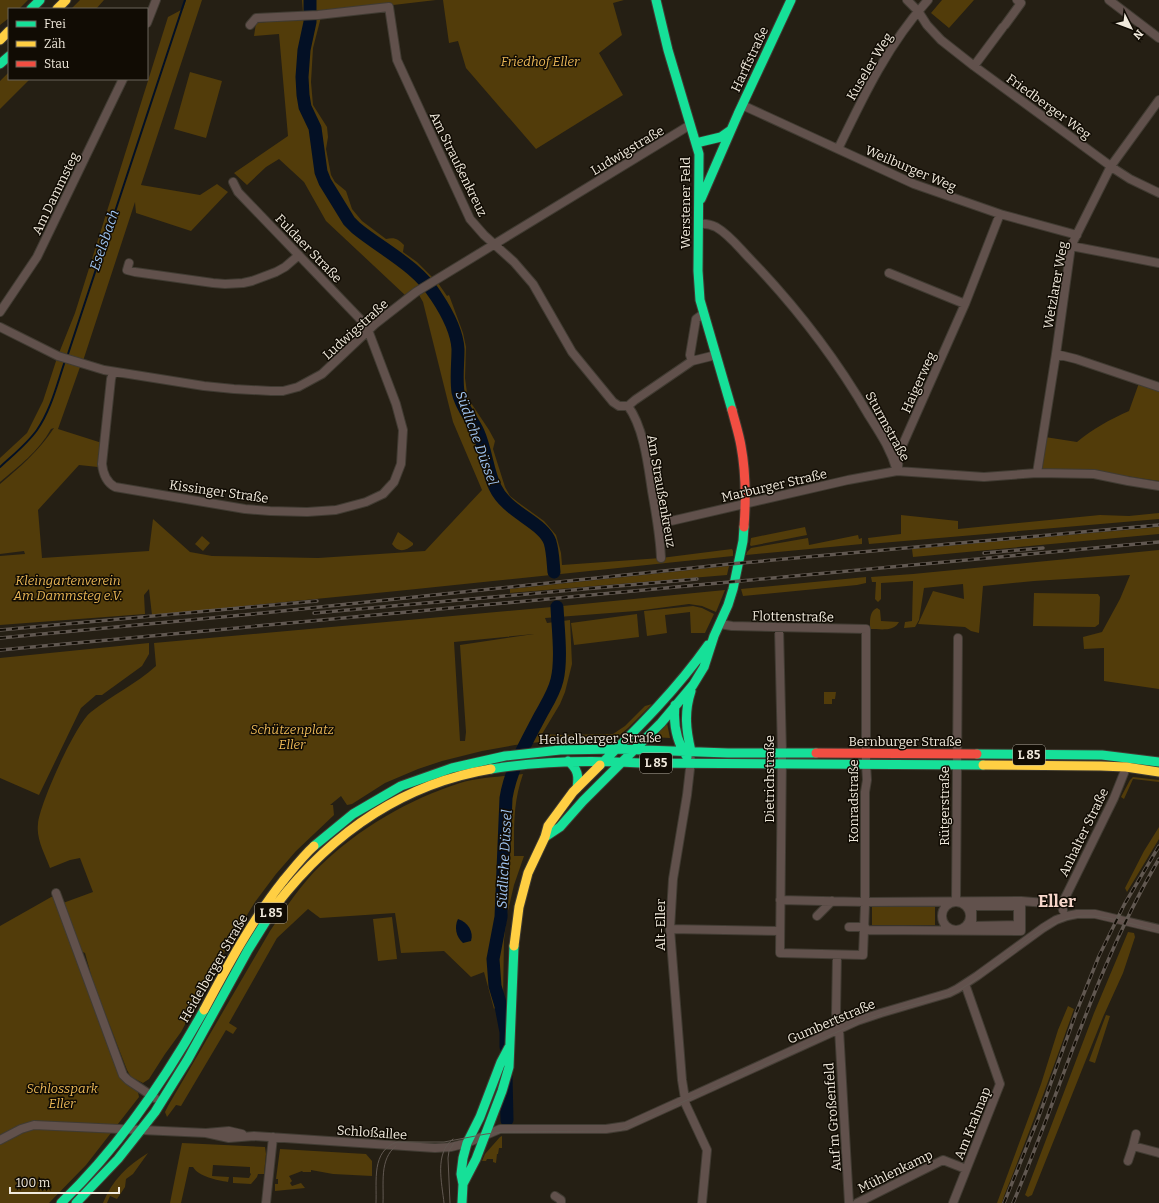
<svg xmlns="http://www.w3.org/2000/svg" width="1159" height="1203" font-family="Bitter,serif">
	<rect width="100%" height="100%" fill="#251f14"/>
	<path fill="#523c0a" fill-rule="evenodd" d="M0,0H28L19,9H9V18L0,25Z
		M80,0H104L96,9H71Z
		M186,0H202L141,185L200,195L217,184L228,192L191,231L136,213L135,202L83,361L59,353L75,313L168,17L183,9Z
		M302,0H436L359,9L303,13Z
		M443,0H624L613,3L622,35L599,53L623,95L536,149L466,68L458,41L449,43Z
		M942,0H974L949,28L931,13Z
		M321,17L313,48L311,82L313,105L327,127L328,137L326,149L331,175L335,182L346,191L352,209L362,221L386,239C395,237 398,239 404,245L403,252L417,262L433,278L405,295L326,221L304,182L279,159L266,167L247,185L234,173L288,136L279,34L254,36L256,23Z
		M9,72V79H30L0,109V81Z
		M190,72L222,81L206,138L174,129Z
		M438,283L447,296L449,295L463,333L466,347L465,378L467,393L469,400L489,430L495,441L493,449L505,487L510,496L519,503L544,521L556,535L561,553L562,565L661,558L732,549L733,551V556L397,591L152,615L149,589L144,595L145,614L0,625V556L25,554L24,551L0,554V484C20,467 39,451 54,428L51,429C39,451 19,466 0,482V458L27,433L43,401L57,358L80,367L58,429L102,443L98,467L79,465L38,510L42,558L149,551L153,519L190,552L212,556L318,558L425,551L482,490L453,422L423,302L419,295Z
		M1139,383L1159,390V481L1092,471L1041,469L1045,437L1077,442C1094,428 1109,420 1129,411Z
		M1159,513V519L869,544L868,538L901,534V515L958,521V529L1100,515L1129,516Z
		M805,527L807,535L751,546L750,545L751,538Z
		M1159,527V534L913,557L912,549Z
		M398,532L413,543V545C406,551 398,553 392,544Z
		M858,535L859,539L862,538V544L746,555L747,552L751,548L808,538L809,545Z
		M202,536L210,543L203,551L195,544Z
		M1159,550V689L1104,681V648L1084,649L1083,637L1102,632L1120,599L1130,575L1034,581L983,586L979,633L971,631L965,627L918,624L933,591L964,599L963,584L924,588L919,620L915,627L904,628L905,622L912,621L913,581L881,583V599L878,602L875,599L876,582H872L871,577L913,574Z
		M729,566L727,575L510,593V589Z
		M866,577V583L857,585L743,596L741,589Z
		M725,590L716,612L702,606L689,604L636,611L545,618L547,623L570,620L572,664L565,692L560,704L542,734L562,735L613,734L625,726L645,706L652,704L628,728L615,739L563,743L540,742L515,745L482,751L442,761L418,769L385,783L352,804L347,805L341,796L330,805H333L334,815L296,851L276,874L255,902L221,958L181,1032L165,1054L149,1079L143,1083L131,1077L127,1070L93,982L85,953L78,950L63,903L93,892L80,858L70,860L50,868C45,854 36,839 38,824C39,805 76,723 91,712C112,695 136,684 156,666L154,643L552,607ZM534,634L460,645L466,732L465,741H460L454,642Z
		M1034,593L1098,594L1100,597L1099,624L1095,627L1033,626Z
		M693,606L702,608L714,614L705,633H691L690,612L665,615L667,633L647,636L644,611Z
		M877,608L880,610L881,621L899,622C894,632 880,629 870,629C870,622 869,611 877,608Z
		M637,614L639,637L574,645L571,623Z
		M149,643V654L142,666L102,695H96L81,708L39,795L0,778V658Z
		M824,692H836L835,699H832V704H824Z
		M667,723L670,738L653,737Z
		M523,774C513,803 514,826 514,856H524L514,885L507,915L504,940L503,999L494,1009L484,972L471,977L444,951L401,953L395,913L320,918L308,909L277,938L229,1023L237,1028L233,1034L226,1030L181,1106L176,1105L167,1117L165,1112L168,1106L270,931C284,910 302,883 320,866C358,829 409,799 460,783C480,777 503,777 523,774Z
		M1133,777L1159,780V782L1133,779L1124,799L1121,797L1130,780Z
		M1159,827V839L1127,892L1125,888L1144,851Z
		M53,896L123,1080L138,1092L139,1097L86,1165L49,1203H0V926Z
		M872,907H935V925H872Z
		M392,917L397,959L378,961L373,919Z
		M1128,932L1134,933L1135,937L1123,973L1103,1017L1032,1195L1028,1197L1025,1195L1094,1013Z
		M1068,1006L1074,1009C1052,1072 1029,1134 1004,1196L1002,1203H997L1041,1084L1058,1030Z
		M1106,1015L1110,1016L1095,1063L1089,1061Z
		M502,1136V1148H499L498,1154H497L496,1163L493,1162V1159H487L486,1161H482L485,1154L500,1137Z
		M182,1143L265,1147L266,1154L264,1174H258L257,1177L251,1184L233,1183V1177L249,1178L251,1174L250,1173V1167L213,1165L212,1176L229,1177L228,1182C217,1180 199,1177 193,1167H189L181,1203H170Z
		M280,1149L366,1154L372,1161V1176L333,1174L311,1170V1172H303L302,1171L289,1176L292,1181L290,1183L292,1186L301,1183L305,1188L275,1191V1184H278V1179H276Z
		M148,1153L133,1174L126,1179L125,1187L117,1199L110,1196L107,1203H103C112,1180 128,1165 148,1153Z"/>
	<path fill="#031025" d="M458,919C468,922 474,932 471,941L463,943C456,937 454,927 458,919Z"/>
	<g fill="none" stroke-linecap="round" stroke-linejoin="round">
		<path stroke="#031025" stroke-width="2" d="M67,357L185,0
			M0,467C13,455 27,444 37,430C51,410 57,384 65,361"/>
		<path stroke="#031025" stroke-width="13" d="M310,0V22L304,50L302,77L303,95L305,107L315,128L321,172L325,182L349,221L356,228C383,250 417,266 436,296C446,311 457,331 458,349C458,363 456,378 458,392C461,407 472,419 478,432C486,450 487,470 495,487C507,513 543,522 550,542C553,552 553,563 554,572
			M506,1047V1032L501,1006L495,986L493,959L501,917L506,798C511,768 526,743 540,716C546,705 554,693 557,680C562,659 558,629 557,607
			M506,1077L507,1120"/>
		<defs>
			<path id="street" d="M907,0L918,11L927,25L941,40L974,66L1116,170L1130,179L1159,193
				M1109,0L1159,38
				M147,23L156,0
				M250,25L256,18L318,15L389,7L397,60L470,219L484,235L514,262L533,284L572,352L613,402L619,406H628
				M1005,25L1021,3L1017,0
				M974,66L1003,27
				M742,105L914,184L1000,214L1077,235
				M838,149C863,97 888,44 928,0
				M698,224C705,223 710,224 716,227C730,235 740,249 751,260C796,307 836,359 868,414C880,433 891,449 897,471
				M1071,246L1159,263
				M129,263L127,270L135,272L213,283L225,284L243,283L252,281L276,272L285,267L299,255
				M889,273L965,304
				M0,312L37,257L123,79
				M0,327L58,356L104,370L204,386L234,389L271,391H283L298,387L322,374L375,324L416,292L690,125
				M1056,354L1076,359L1159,387
				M692,361L690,355L696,319L703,314
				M113,372L111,379L102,464C103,474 106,482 115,487L245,509L270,511L307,512L336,510L366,502L383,494L394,482L401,464L403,430L396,404L368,330L363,322L238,192L233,182
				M628,406C644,428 648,465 652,491C656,513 660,535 661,558
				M628,406L635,400L692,361L716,355
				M898,467L899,453L965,304L1000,214
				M1037,473L1056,354L1071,246L1111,166L1159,100
				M658,524L848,480L897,471L984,477L1037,473L1094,474L1128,481L1159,486
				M720,624L732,626L866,629V764L867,780L865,792V905L863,955L780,953L782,753L779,628
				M691,760L687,795L673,879L670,929L682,1080L686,1105L707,1150L702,1203
				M56,893L123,1075L128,1080L155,1098
				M780,900L865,902L1021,901L1058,904L1062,906
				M956,902L958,638
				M942 916a14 14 0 1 1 28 0a14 14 0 1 1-28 0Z
				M972,906H1018V925L972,926Z
				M1063,910L1062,904L1114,798L1124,773L1127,762
				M817,916L832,901
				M849,927H865
				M670,929L780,931
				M865,930L1021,931V901
				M837,955L836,1013L839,1029L849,1203
				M206,1133L229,1138L254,1136L435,1148L451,1147L467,1143L500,1129H606L626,1126L857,1021L881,1013L949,993L957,989L977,976L1043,928L1056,920L1067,916L1077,914H1095L1159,929
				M0,1140L21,1129L34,1125L206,1133L229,1131L242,1134
				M1133,1146L1136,1134
				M1128,1161L1133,1146L1159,1153
				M555,1196L561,1200V1203
				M266,1203L273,1137
				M857,1203L943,1160L966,1169
				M953,1203L1000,1084L965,984"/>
			<path id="fast" d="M656,0L668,50L699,154L698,271L700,300L732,410
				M31,9L40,0
				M0,64L9,56
				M696,143L721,137L731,130
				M701,199L738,114L791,0
				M691,691C684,712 686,730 691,751
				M675,705C673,724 676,741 687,757
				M977,754L1102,755L1159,762
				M568,761C578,769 579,776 577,788
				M600,765C639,727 677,689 708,645
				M491,769C541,761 590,760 640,763L983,765
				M545,837L560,827L583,801L661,723L693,685L704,667L714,636L728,605L733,589L743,541L744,527
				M314,846L353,814L401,786L452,768L505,756L560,750L616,749L728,753H816
				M463,1184L476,1159L502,1091L509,1067L514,946
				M61,1203C119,1147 165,1080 204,1010
				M76,1203L118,1159L155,1112L188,1059L248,950L276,905
				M462,1203L463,1184L461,1174L463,1158L467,1143L480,1117L501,1062L509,1047"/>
			<path id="slow" d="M57,9L66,0
				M0,40L9,31
				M983,765L1101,766L1126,767L1159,772
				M276,905C331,834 401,784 491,769
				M514,946L519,907L528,873L545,837L548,826L573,792L600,765
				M204,1010C228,965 252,920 283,881C293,869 303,856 314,846"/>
			<path id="jam" d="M732,410C735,422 739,434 741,446C746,473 746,500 744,527
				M816,753L977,754"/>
		</defs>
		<use href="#street" stroke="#403b32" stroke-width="10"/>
		<use href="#fast" stroke="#403b32" stroke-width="11"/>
		<use href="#slow" stroke="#403b32" stroke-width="11"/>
		<use href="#jam" stroke="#403b32" stroke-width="11"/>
		<use href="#street" stroke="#61514c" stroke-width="8"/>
		<use href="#fast" stroke="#16e098" stroke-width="9"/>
		<use href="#slow" stroke="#ffcf43" stroke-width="9"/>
		<use href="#jam" stroke="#f24e42" stroke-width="9"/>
		<path stroke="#615851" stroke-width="1" d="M376,1203C377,1181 371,1151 397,1142H444L486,1134L504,1132L609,1131L621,1130L857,1023C875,1016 894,1010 912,1005C929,1001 946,997 961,989C1000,967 1044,913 1091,916C1114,917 1137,926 1159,931
			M383,1203C384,1184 379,1159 396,1146
			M444,1203C442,1183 434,1153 453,1139
			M450,1203L448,1158L449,1151L454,1143"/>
		<defs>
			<path id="rail" d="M984,553L1043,548
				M314,613L697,579
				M0,630L317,601
				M0,638L263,613L730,564L1159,525
				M0,650L1159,542
				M1004,1203L1038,1119L1076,1013L1099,956L1124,905L1159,846
				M1013,1203C1062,1089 1095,967 1159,859"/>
		</defs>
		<use href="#rail" stroke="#615851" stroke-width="3.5"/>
		<use href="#rail" stroke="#110c04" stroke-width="2" stroke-dasharray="6" stroke-linecap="butt"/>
	</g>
	<g text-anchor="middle" stroke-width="3" stroke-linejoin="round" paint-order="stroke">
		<g fill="#110c04" stroke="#aea79c" stroke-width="1">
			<rect x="1013" y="745" width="32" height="20" rx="3"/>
			<rect x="640" y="753" width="32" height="20" rx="3"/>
			<rect x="255" y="903" width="32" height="20" rx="3"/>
		</g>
		<g font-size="12" font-weight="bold" fill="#f1eadd">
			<text x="1029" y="759">L 85</text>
			<text x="656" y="767">L 85</text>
			<text x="271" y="917">L 85</text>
		</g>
		<g font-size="13" fill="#f1eadd" stroke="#110c04">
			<text transform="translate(749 59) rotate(-65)" y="5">Harffstraße</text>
			<text transform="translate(869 66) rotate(-59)" y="5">Kuseler Weg</text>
			<text transform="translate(1049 106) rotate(36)" y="5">Friedberger Weg</text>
			<text transform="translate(627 150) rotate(-31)" y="5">Ludwigstraße</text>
			<text transform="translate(459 164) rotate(64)" y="5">Am Straußenkreuz</text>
			<text transform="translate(911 168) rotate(23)" y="5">Weilburger Weg</text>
			<text transform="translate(55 193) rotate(-64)" y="5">Am Dammsteg</text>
			<text transform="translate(685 203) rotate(-90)" y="5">Werstener Feld</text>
			<text transform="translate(309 248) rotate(46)" y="5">Fuldaer Straße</text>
			<text transform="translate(1055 285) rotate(-80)" y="5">Wetzlarer Weg</text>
			<text transform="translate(355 329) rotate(-42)" y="5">Ludwigstraße</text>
			<text transform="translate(918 382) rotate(-66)" y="5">Haigerweg</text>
			<text transform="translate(888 426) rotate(61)" y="5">Sturmstraße</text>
			<text transform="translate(774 485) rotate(-13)" y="5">Marburger Straße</text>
			<text transform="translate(219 491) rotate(8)" y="5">Kissinger Straße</text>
			<text transform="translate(662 491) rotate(80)" y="5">Am Straußenkreuz</text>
			<text transform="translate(793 616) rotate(1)" y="5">Flottenstraße</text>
			<text transform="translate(600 738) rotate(-1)" y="5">Heidelberger Straße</text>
			<text x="905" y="746">Bernburger Straße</text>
			<text transform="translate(769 779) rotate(-90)" y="5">Dietrichstraße</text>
			<text transform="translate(853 801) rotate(-90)" y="5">Konradstraße</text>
			<text transform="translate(944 806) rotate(-90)" y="5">Rütgerstraße</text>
			<text transform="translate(1083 832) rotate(-64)" y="5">Anhalter Straße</text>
			<text transform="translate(660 925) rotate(-90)" y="5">Alt-Eller</text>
			<text transform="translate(213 968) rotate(-60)" y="5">Heidelberger Straße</text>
			<text transform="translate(831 1021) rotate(-23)" y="5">Gumbertstraße</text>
			<text transform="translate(832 1117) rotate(-94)" y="5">Auf'm Großenfeld</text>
			<text transform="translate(972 1123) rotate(-68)" y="5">Am Krahnap</text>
			<text transform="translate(372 1132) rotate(4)" y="5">Schloßallee</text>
			<text transform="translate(895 1171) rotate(-26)" y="5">Mühlenkamp</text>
		</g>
		<g font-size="13" font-style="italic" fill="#eab756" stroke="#110c04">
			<text x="540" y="66">Friedhof Eller</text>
			<text x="68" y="585">Kleingartenverein<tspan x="68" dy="15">Am Dammsteg e.V.</tspan></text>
			<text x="292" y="734">Schützenplatz<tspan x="292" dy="15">Eller</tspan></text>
			<text x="62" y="1093">Schlosspark<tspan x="62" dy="15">Eller</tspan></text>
		</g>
		<g font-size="14" font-style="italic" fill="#9fc4f2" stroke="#110c04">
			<text transform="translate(104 240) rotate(-71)" y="5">Eselsbach</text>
			<text transform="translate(477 438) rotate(70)" y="5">Südliche Düssel</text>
			<text transform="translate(504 859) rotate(-87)" y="5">Südliche Düssel</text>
		</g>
		<g font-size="17" font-weight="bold" fill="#f6d6ca" stroke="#110c04">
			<text x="1057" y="907">Eller</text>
		</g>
	</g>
	<rect x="8" y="8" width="140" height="72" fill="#110c04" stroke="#6b655b"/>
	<rect x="16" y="21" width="20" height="6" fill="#16e098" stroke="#6b655b"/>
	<text x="44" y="28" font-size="12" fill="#f1eadd">Frei</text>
	<rect x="16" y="41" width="20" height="6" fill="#ffcf43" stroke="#6b655b"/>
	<text x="44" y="48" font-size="12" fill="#f1eadd">Zäh</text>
	<rect x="16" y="61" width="20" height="6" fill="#f24e42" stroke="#6b655b"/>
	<text x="44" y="68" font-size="12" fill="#f1eadd">Stau</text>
	<g transform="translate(1131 28) rotate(132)" stroke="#110c04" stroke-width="3" paint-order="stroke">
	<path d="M0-3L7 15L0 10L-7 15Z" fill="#f1eadd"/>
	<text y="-6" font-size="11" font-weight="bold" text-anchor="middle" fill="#f1eadd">N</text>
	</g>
	<path d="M10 1187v6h109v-6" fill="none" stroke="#f1eadd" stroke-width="2"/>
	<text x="16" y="1187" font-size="12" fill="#f1eadd" stroke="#110c04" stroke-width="3" paint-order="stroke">100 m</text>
</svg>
